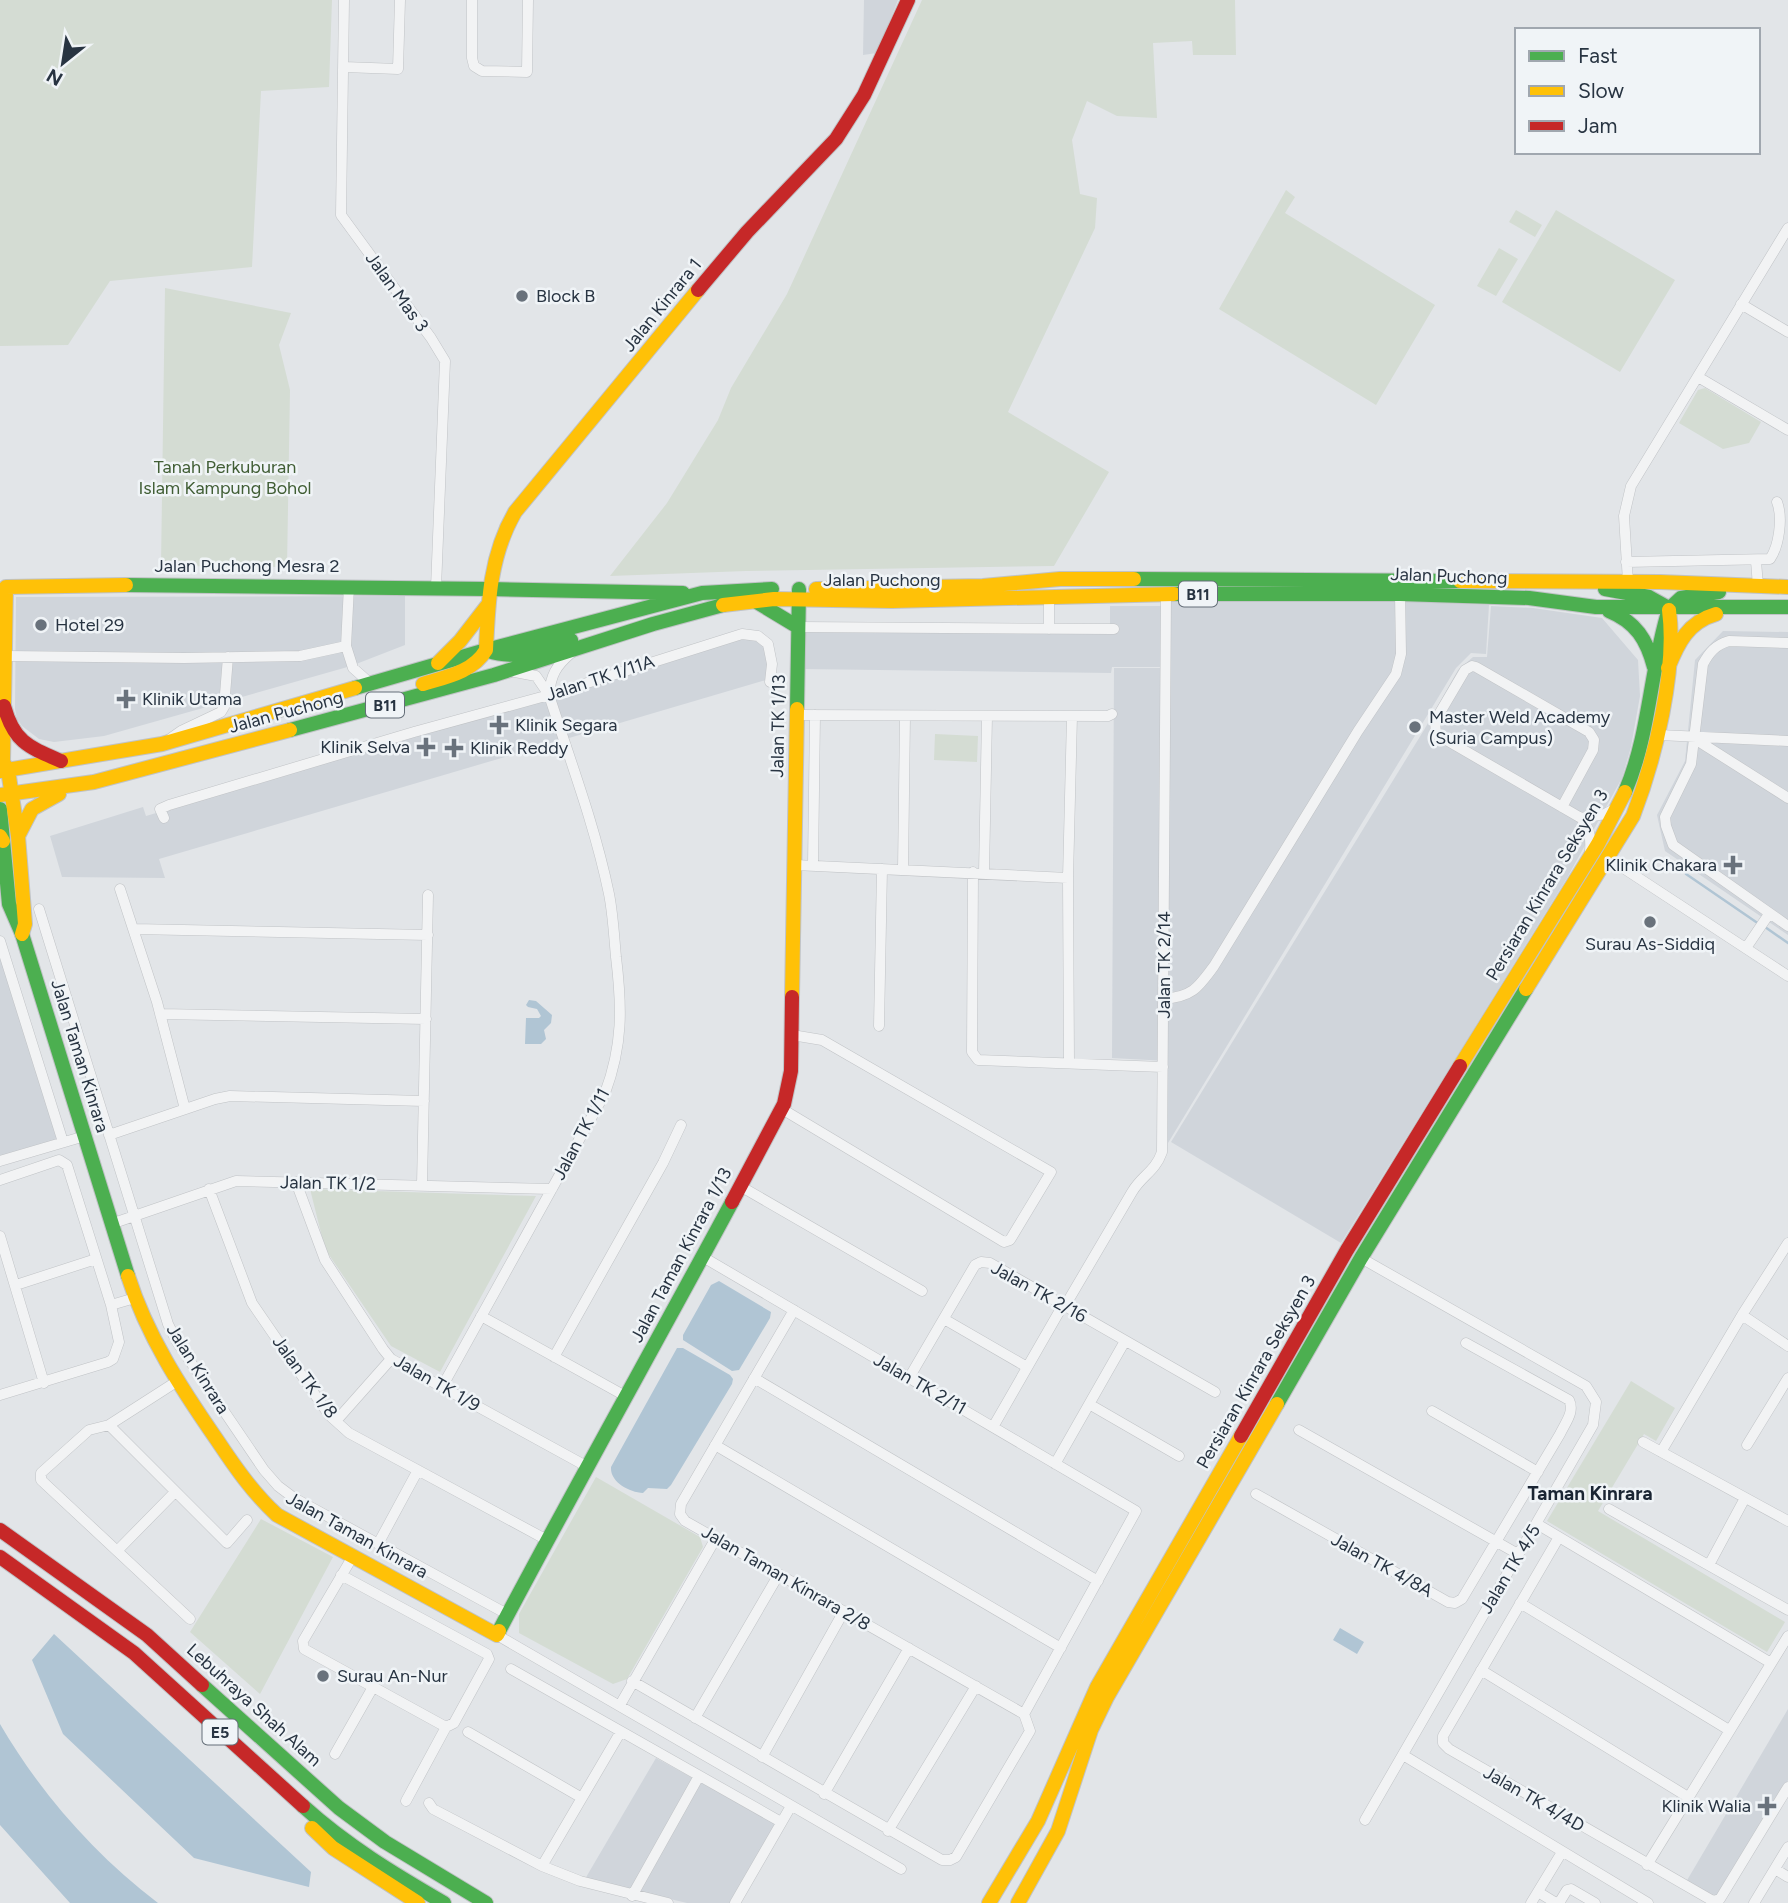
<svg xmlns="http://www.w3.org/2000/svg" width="1788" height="1903" font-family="Figtree,sans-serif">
	<rect width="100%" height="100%" fill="#e2e5e8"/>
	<path fill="#d0d5db" d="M864,0H898L877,53L863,55Z
		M405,596V645L351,666L104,736L54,742L39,739L22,726L17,719L15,709L16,597Z
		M1168,600L1394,601L1489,605L1486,654L1471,653L1456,668L1168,1143L1167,1061L1112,1058L1114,668H1167Z
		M1110,606H1161L1162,667H1112L1111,673L800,669V630L1110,632Z
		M1491,606L1533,608L1602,618L1638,660L1640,696L1631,747L1622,778L1567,878L1341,1243L1171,1142L1424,730L1458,670L1473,657H1487Z
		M1723,631L1788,632V935L1665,851L1657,815L1685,761L1695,660Z
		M743,638L756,639L764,645L768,664L766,680L159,859L165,878L62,877L50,836L143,807L146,816Z
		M0,953L57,1139L0,1157Z
		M1788,1709V1780L1715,1898L1686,1882Z
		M656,1758L777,1824L731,1903H687L585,1879Z"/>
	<path fill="#d4dcd3" d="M0,0H332L329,87L261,91L252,267L110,281L68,345L0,346Z
		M922,0H1235L1236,55H1193L1192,41L1153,43L1157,118L1117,116L1087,101L1072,140L1080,194L1097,198L1095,228L1008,412L1109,472L1054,566L746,571L610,576L667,503L718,420L731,388L787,294Z
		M1286,190L1295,197L1285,213L1435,305L1376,405L1219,309Z
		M1516,210L1542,225L1535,237L1509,222Z
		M1556,210L1675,280L1620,372L1502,302Z
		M1499,248L1518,259L1496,296L1477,286Z
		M165,288L291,313L279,345L290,390L287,567L161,566Z
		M1705,388L1761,422L1749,443L1723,449L1679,423L1698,390Z
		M935,734L978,736L977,762L934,760Z
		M310,1189L536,1196L440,1372L391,1346L325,1249Z
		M1631,1381L1675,1408L1656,1441L1644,1434L1598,1511L1785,1622L1767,1652L1547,1521Z
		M596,1477L700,1537L703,1547L627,1679L613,1684L519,1633V1614Z
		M261,1519L333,1557L260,1694L190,1632Z"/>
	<path fill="#b0c5d4" d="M529,1000L536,1001L552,1015L551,1023L544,1030L546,1039L541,1044H525L526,1018H539L541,1016L537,1009L528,1007L526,1005Z
		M719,1281L771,1312L770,1318L739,1370L732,1371L683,1340V1335L711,1285Z
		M677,1348H683L730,1375L733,1379L732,1384L671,1485L667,1489L648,1488L643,1493C629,1492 610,1482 611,1467Z
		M1340,1628L1364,1642L1357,1654L1333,1640Z
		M54,1634L311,1872L309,1887L194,1858L63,1734L32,1660Z
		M0,1724C41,1794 94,1854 158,1903H70L0,1825Z"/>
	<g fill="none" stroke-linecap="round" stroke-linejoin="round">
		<path stroke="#b0c5d4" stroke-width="2.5" d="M1686,874L1759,924
			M1765,927L1788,943"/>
		<defs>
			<path id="street" d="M344,0L341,215L431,338L445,361L436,588
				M472,0V58L474,66L482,71L527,72L528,0
				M344,67L398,69L400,0
				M1741,304L1788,332
				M1698,377L1788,430
				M1756,561L1758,586
				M1626,562L1770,559C1779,546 1783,518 1777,502
				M1628,582L1624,516L1631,486L1788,228
				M349,586L346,646L353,668L371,684
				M798,627L1114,629
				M1049,629V596
				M1788,643L1729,641C1715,645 1709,653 1703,664L1691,764L1665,817L1666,826L1673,845L1788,926
				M6,656L184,658L300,656L346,646
				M549,694C551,675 556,666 570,654
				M797,715L1108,716L1112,714
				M1659,735L1788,741
				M171,738L181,731L221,712L224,707L228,657
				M1695,739L1788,798
				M1562,807L1593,750L1594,740L1589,732L1476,667L1472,666L1465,670L1435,721L1436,734L1581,818C1590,829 1591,837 1590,852
				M164,818L160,809L169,805L414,732L549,695L742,634L758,636L768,644L772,664L770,682
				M1581,818L1605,814L1616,808
				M1608,858L1788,976
				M795,865L1068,878
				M813,865L815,715
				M903,870L905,716
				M973,872L972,1052L978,1060L1163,1067
				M984,873L987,716
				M120,889L157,1002L185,1109
				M39,909L168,1324L177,1342L264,1470L278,1486L294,1498L507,1614
				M134,929L428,935
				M0,941L63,1142
				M1746,948L1769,914
				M1163,999C1192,997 1198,988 1214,966L1358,731L1396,674L1401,654L1400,594
				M160,1014L426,1019
				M879,1026L882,869
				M1069,1063L1068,878L1072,716
				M782,1109L1004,1242L1010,1240L1051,1172L822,1040L792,1035
				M109,1135L215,1099L230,1096L424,1101
				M0,1161L85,1136
				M0,1180L59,1160L67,1165L111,1305L119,1342L113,1359L108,1362L0,1395
				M296,1182L325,1260L383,1349L391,1359L586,1466
				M422,1185L428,895
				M740,1186L922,1291
				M209,1189L252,1303L329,1415L349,1433L547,1540
				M111,1224L236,1181L552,1189
				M0,1236L44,1383
				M703,1257L1136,1511L1024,1714
				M1361,1258L1586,1386L1596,1402L1593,1425L1365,1820
				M16,1285L96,1259
				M111,1305L135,1298
				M1065,1306L1132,1192C1142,1175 1155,1172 1162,1152L1166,594
				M794,1310L681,1504L680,1514L685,1521L1024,1714
				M1742,1315L1788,1346
				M481,1316L627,1397
				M944,1319L1027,1367
				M554,1357L663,1163L681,1125
				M754,1378L1098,1581
				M909,1378L975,1265L981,1262L990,1263L1215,1392
				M176,1382L109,1425L89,1430L41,1473V1480L190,1619
				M442,1387L605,1093C623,1045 622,1007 616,957C614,936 613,914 609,894C595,826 570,760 549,695L536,676L515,672
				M1089,1404L1179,1456
				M1432,1411L1538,1472
				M336,1421L391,1359
				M109,1425L227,1543L247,1520
				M993,1427L1063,1305
				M1299,1430L1518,1554
				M1643,1442L1788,1521
				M715,1445L1061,1648
				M1747,1445L1788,1378
				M1661,1452L1742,1315L1788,1243
				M1055,1464L1125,1341
				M1256,1494L1448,1602L1455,1603L1462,1599L1560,1434C1565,1423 1575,1412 1569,1400L1466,1343
				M1609,1509L1788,1610
				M1537,1524L1771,1663
				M1559,1537L1443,1736V1743L1449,1749L1713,1901L1720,1899L1788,1787
				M378,1544L418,1470
				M118,1550L175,1492
				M353,1556L303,1641L304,1649L446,1727L406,1801
				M1709,1565L1745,1498
				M341,1575L487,1654L489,1659L454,1723L446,1727
				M1520,1603L1729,1730
				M497,1635L901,1869
				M511,1669L781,1822
				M1481,1670L1688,1797
				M632,1681L942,1860H950L956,1857L1030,1731L1024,1714
				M620,1705L716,1538
				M695,1718L779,1574
				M468,1732L582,1798
				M335,1754L373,1687
				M1403,1755L1648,1903
				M762,1757L844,1611
				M824,1794L909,1648
				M429,1803L433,1809L542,1866L580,1881L668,1903
				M888,1831L976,1686
				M1647,1865L1788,1636
				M542,1866L620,1733
				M1775,1869L1788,1877
				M1538,1892L1556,1903
				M632,1896L699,1776
				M735,1903L791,1806
				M1531,1903L1562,1852
				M1559,1903L1567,1890L1571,1889L1595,1903
				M1754,1903L1788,1847"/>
			<path id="fast" d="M1134,579L1460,581
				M126,585L489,589
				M489,589L683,593
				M1605,589L1649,597L1667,607
				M1174,594H1400L1529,598L1596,607H1788
				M755,601L798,627
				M1669,609L1681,598L1719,592
				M1609,611C1636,622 1647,640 1654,667
				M488,651C517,661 543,649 571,640
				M355,688L486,650L702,593L772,589
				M797,709L799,589
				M290,730L494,675L653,624L723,605
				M1625,792C1650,734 1650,669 1669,609
				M0,809L9,904L22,934L128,1276
				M1277,1404L1361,1258L1526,989
				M499,1631C575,1487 655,1345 732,1202
				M202,1685L339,1808L385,1842L486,1903
				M303,1806C346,1845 394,1874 444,1903"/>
			<path id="slow" d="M1460,581L1660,582L1788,587
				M816,589L983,586L1060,579H1134
				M723,605L774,599L892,601L1174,594
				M486,650C488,602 490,555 515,512L698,290
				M438,663L460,641L487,606
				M1668,668C1678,643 1688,622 1716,614
				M423,684C446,677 473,672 486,650
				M3,762L8,770L18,836L25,924L22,934
				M0,767L3,762L6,587L126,585
				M0,771L162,744L355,688
				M0,795L94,782L290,730
				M0,836L3,841
				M18,836L32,809L59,794
				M1526,989L1633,816C1655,759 1677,670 1669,610
				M792,997L797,709
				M1460,1066L1598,844L1625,792
				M128,1276C147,1336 181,1388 217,1440C235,1467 253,1493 277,1515L497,1635L499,1631
				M312,1828L333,1848L418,1903
				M989,1903L1038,1821L1097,1687L1241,1436
				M1018,1903L1058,1831L1091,1730L1107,1697L1277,1404"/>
			<path id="jam" d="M698,290L747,232L836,139L864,95L908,0
				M4,706C14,742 28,747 61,761
				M732,1202L784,1104L791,1071L792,997
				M1241,1436L1347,1250L1460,1066
				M0,1530L147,1635L202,1685
				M0,1557L134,1653L303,1806"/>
		</defs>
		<use href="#street" stroke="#c0c3c6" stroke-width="11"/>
		<use href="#fast" stroke="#c0c3c6" stroke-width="16"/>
		<use href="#slow" stroke="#c0c3c6" stroke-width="16"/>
		<use href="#jam" stroke="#c0c3c6" stroke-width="16"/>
		<use href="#street" stroke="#f2f3f4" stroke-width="10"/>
		<use href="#fast" stroke="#4caf50" stroke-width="14"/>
		<use href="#slow" stroke="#ffc107" stroke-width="14"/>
		<use href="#jam" stroke="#c62828" stroke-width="14"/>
	</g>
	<g fill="#69727c" stroke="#f0f4f7" stroke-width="2.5">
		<circle cx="522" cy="296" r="7"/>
		<circle cx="41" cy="625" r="7"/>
		<path d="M122.5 688.5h7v7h7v7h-7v7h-7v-7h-7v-7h7z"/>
		<path d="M495.5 714.5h7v7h7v7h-7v7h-7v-7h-7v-7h7z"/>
		<circle cx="1415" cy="727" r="7"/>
		<path d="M422.5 736.5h7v7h7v7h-7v7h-7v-7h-7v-7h7z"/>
		<path d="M450.5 737.5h7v7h7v7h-7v7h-7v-7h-7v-7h7z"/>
		<path d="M1729.5 854.5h7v7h7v7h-7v7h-7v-7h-7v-7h7z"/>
		<circle cx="1650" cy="922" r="7"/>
		<circle cx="323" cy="1676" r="7"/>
		<path d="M1763.5 1795.5h7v7h7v7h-7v7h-7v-7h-7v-7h7z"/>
	</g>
	<g text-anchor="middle" stroke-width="5" stroke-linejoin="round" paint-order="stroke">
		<g fill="#f0f4f7" stroke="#646e78" stroke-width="2">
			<rect x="1179" y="581.5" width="38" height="25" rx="5"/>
			<rect x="366" y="692.5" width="38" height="25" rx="5"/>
			<rect x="202.5" y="1719.5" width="35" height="25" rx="5"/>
		</g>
		<g font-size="16" font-weight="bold" fill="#283442">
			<text x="1198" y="600">B11</text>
			<text x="385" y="711">B11</text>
			<text x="220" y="1738">E5</text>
		</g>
		<g font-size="18" fill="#283442" stroke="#f0f4f7">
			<text transform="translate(397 292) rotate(54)" y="6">Jalan Mas 3</text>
			<text transform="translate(662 305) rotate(-51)" y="6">Jalan Kinrara 1</text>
			<text x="247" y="572">Jalan Puchong Mesra 2</text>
			<text transform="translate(1449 576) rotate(2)" y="6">Jalan Puchong</text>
			<text x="882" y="586">Jalan Puchong</text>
			<text transform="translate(600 678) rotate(-18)" y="6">Jalan TK 1/11A</text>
			<text transform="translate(286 712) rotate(-15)" y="6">Jalan Puchong</text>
			<text transform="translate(778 726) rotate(-89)" y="6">Jalan TK 1/13</text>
			<text transform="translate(1547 885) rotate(-59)" y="6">Persiaran Kinrara Seksyen 3</text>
			<text transform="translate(1164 965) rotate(-90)" y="6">Jalan TK 2/14</text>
			<text transform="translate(80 1056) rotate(73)" y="6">Jalan Taman Kinrara</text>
			<text transform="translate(581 1134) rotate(-62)" y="6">Jalan TK 1/11</text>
			<text transform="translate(328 1183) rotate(1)" y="6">Jalan TK 1/2</text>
			<text transform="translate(681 1255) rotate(-62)" y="6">Jalan Taman Kinrara 1/13</text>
			<text transform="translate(1039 1292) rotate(29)" y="6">Jalan TK 2/16</text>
			<text transform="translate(198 1369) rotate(58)" y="6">Jalan Kinrara</text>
			<text transform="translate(1256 1372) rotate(-60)" y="6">Persiaran Kinrara Seksyen 3</text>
			<text transform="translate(305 1377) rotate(54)" y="6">Jalan TK 1/8</text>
			<text transform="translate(437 1383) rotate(30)" y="6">Jalan TK 1/9</text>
			<text transform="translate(920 1384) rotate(30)" y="6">Jalan TK 2/11</text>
			<text transform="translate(357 1535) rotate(29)" y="6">Jalan Taman Kinrara</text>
			<text transform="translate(1382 1565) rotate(29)" y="6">Jalan TK 4/8A</text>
			<text transform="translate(1510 1569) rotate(-59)" y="6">Jalan TK 4/5</text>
			<text transform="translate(786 1578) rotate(30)" y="6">Jalan Taman Kinrara 2/8</text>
			<text transform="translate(254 1705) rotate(42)" y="6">Lebuhraya Shah Alam</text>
			<text transform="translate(1534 1799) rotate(30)" y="6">Jalan TK 4/4D</text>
		</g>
		<g font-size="18" fill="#283442" stroke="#f0f4f7" text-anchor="start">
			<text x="536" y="302">Block B</text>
			<text x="55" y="631">Hotel 29</text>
			<text x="142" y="705">Klinik Utama</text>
			<text x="1429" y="723">Master Weld Academy<tspan x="1429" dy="21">(Suria Campus)</tspan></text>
			<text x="515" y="731">Klinik Segara</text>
			<text x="410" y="753" text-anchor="end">Klinik Selva</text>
			<text x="470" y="754">Klinik Reddy</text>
			<text x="1717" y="871" text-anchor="end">Klinik Chakara</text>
			<text x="1650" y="950" text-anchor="middle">Surau As-Siddiq</text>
			<text x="337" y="1682">Surau An-Nur</text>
			<text x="1751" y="1812" text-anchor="end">Klinik Walia</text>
		</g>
		<g font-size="18" fill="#415e35" stroke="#f0f4f7">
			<text x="225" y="473">Tanah Perkuburan<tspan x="225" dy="21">Islam Kampung Bohol</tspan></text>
		</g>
		<g font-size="19" font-weight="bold" fill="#1a2533" stroke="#f0f4f7">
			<text x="1590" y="1500">Taman Kinrara</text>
		</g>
	</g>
	<rect x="1515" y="28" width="245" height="126" fill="#f0f4f7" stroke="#a0a7af" stroke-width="2"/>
	<rect x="1529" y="51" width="35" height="10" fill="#4caf50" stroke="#a0a7af" stroke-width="2"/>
	<text x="1578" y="63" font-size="21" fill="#283442">Fast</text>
	<rect x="1529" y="86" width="35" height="10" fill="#ffc107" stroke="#a0a7af" stroke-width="2"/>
	<text x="1578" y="98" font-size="21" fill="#283442">Slow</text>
	<rect x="1529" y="121" width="35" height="10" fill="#c62828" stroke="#a0a7af" stroke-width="2"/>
	<text x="1578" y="133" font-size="21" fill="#283442">Jam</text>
	<g transform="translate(63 63) rotate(210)" stroke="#f0f4f7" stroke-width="5" paint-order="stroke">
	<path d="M0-5L12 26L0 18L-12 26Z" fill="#283442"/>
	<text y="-10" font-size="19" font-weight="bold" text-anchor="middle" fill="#283442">N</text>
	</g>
</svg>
